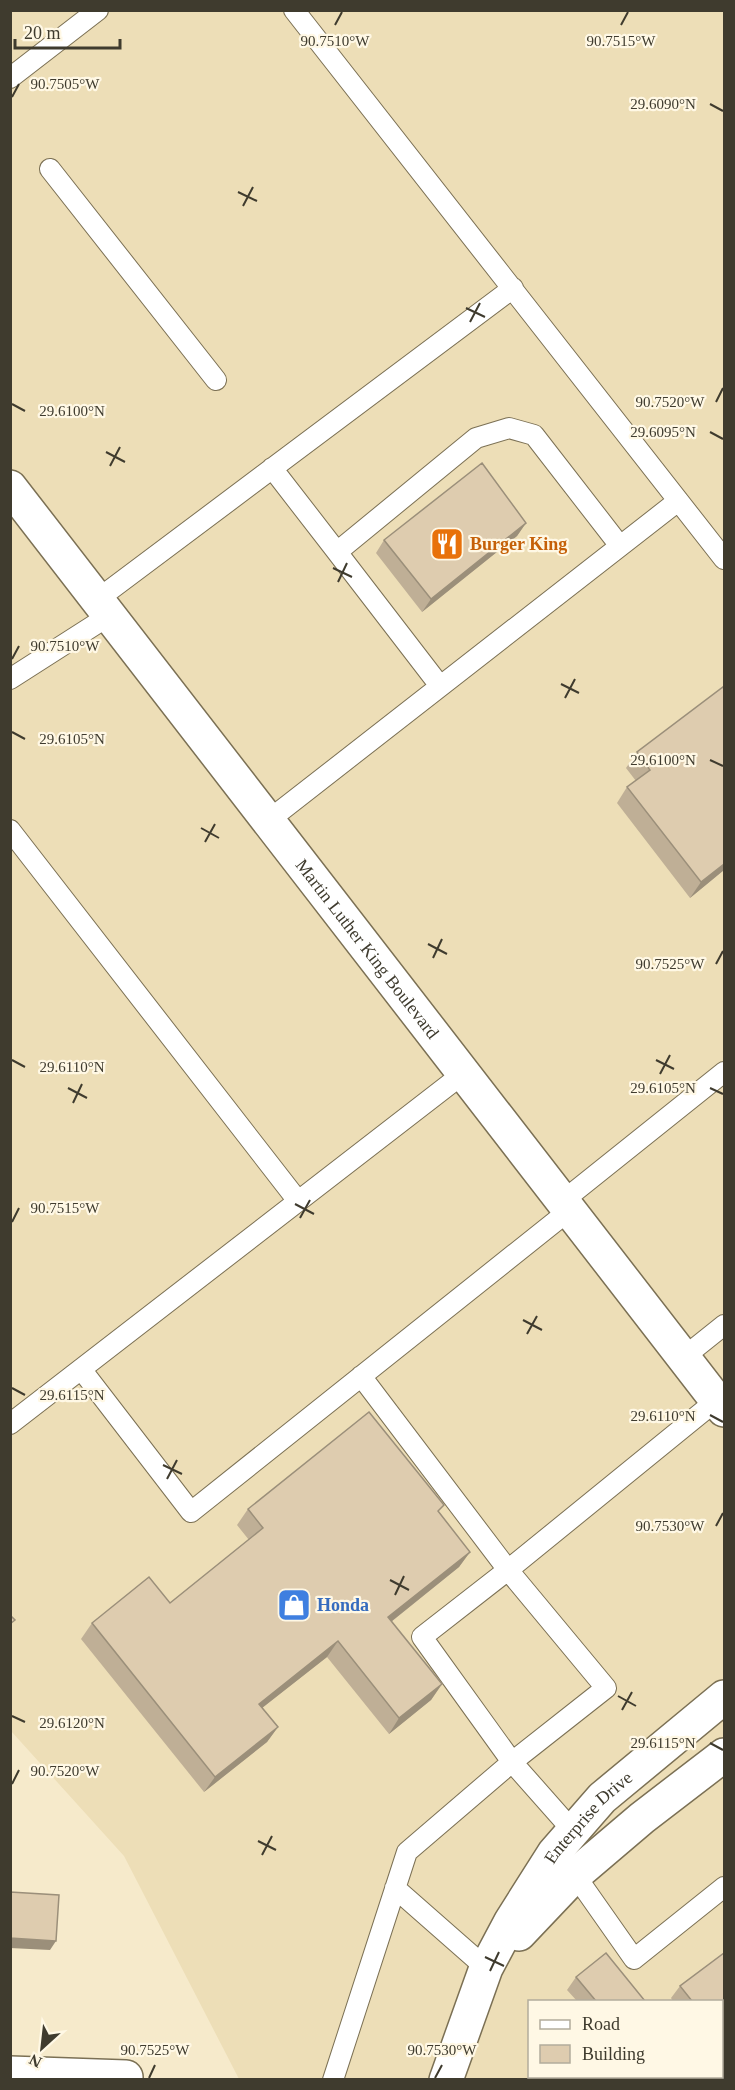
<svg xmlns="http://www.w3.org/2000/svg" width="735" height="2090" font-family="'Times New Roman',serif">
	<rect width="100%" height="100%" fill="#f6eacb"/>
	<path fill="#eddeb7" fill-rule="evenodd" d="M11,11H724V2079H239L124,1856L11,1731ZM530,2002H722V2076H530Z"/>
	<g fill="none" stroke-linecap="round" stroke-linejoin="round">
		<defs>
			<path id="service" d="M294,10L724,559
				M10,78L98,10
				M50,169L216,380
				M272,468L337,552
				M98,599L513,288
				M10,679L110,615
				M440,686L337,552L476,438L509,428L534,435L620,546
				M269,820L678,501
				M10,830L298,1201
				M564,1200L724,1072
				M684,1357L724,1325
				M81,1369L191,1512L571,1209
				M361,1376L508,1570L717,1400
				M10,1424L464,1073
				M575,1875L634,1959L724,1887
				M395,1888L486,1968
				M333,2080L407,1852L512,1762L422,1637L508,1570L606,1688L512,1762L573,1831"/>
			<path id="minor" d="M10,2073L126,2077"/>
			<g id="tertiary">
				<path d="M519,1934L575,1875L642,1818L724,1755"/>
				<path id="s1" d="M446,2080L486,1968L511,1921L554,1853L602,1798L724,1697"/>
			</g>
			<g id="secondary">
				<path id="s2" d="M10,487L724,1410"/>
			</g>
		</defs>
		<use href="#service" stroke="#7b7054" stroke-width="22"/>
		<use href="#minor" stroke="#7b7054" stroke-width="36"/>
		<use href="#tertiary" stroke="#7b7054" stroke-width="36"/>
		<use href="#secondary" stroke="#7b7054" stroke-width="36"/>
		<use href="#service" stroke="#fff" stroke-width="20"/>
		<use href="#minor" stroke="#fff" stroke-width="33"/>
		<use href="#tertiary" stroke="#fff" stroke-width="33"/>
		<use href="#secondary" stroke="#fff" stroke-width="33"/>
	</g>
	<path fill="#bfaf96" d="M526,523L517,536L422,612L376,553L384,540Z
		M724,689V870L690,898L617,803L627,787L636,781L626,768L637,752Z
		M248,1509L439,1513L470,1552L459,1567L391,1622L442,1684L431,1700L389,1734L327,1657L262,1708L278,1727L267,1742L204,1792L81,1639L92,1623L170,1603L249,1540L237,1525Z
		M724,1953V2070L722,2066V2001H673L671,1998L680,1986Z
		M576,1977L645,2001H577L567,1990Z
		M577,2076H706L708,2079H580Z"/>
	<path fill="#9b8f7a" d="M526,523L517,536L422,612L431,599Z
		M724,864V870L690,898L701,882Z
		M470,1552L459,1567L377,1633L388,1617Z
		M338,1641L327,1657L248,1719L259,1704Z
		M442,1684L431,1700L389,1734L399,1718Z
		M278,1727L267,1742L204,1792L215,1777Z
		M10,1938L56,1941L50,1950L10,1948Z"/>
	<path fill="#deccaf" stroke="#9b8f7a" stroke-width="1.5" d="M482,463L526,523L431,599L384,540Z
		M723,687L724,689V864L701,882L627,787L650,770L637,752Z
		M369,1412L444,1505L438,1511L470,1552L388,1617L442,1684L399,1718L338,1641L259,1704L278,1727L215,1777L92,1623L149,1577L170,1603L263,1528L248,1509Z
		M10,1615L15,1620L10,1624Z
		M10,1892L59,1895L56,1941L10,1938Z
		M606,1953L645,2001H596L576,1977Z
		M724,1953V2046L722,2042V2001H692L680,1986Z
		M596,2076H706L708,2079H599Z"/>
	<path fill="none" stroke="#3f3b2e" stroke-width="2" d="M335,25L342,12M621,25L628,12M12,97L19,84M710,104L723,111M238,192L257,201M243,206L253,187M466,308L485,317M470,322L480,303M716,402L723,388M12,404L25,411M710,432L723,439M106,452L125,462M110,466L120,447M333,568L352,577M338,582L347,563M12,659L19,646M561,684L579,693M565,698L575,679M12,732L25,739M710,760L723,766M201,828L219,838M205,842L215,824M428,944L447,954M433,958L442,939M716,964L723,951M12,1060L25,1067M656,1060L674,1069M660,1074L670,1055M68,1088L87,1098M710,1088L723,1094M73,1103L82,1084M295,1204L314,1214M300,1218L310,1200M12,1222L19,1208M523,1320L542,1330M527,1334L537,1316M12,1388L25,1395M710,1415L723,1422M163,1465L182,1474M167,1479L177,1460M716,1526L723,1513M390,1580L409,1590M395,1595L404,1576M618,1696L636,1706M622,1710L632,1692M12,1716L25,1722M710,1743L723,1750M12,1784L19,1770M258,1841L276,1850M262,1855L272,1836M485,1957L504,1966M490,1971L499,1952M149,2078L155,2065M435,2078L442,2065"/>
	<defs>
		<symbol id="restaurant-square" viewBox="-11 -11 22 22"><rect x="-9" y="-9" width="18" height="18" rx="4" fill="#e8710a" stroke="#fff8e5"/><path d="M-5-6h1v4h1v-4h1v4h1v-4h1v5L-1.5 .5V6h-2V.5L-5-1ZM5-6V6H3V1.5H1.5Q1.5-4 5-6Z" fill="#fff"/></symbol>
		<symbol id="shop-square" viewBox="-11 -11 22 22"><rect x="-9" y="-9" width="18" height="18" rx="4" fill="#3f7fe0" stroke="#fff8e5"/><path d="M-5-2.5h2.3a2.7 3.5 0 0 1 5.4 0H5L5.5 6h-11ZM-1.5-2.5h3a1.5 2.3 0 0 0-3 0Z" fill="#fff"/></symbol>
	</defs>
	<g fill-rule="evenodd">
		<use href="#restaurant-square" x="428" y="525" width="38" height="38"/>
		<use href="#shop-square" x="275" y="1586" width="38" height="38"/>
	</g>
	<g text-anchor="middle" stroke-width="4.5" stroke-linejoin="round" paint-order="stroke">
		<g font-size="18" font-weight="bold" fill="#c56008" stroke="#fff8e5" text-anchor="start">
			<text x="470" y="550">Burger King</text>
		</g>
		<g font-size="18" fill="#3f3b2e" stroke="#fff8e5">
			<text dy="6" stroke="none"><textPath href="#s2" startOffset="584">Martin Luther King Boulevard</textPath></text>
			<text dy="6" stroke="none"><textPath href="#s1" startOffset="302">Enterprise Drive</textPath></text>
		</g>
		<g font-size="18" font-weight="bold" fill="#366cbe" stroke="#fff8e5" text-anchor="start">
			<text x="317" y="1611">Honda</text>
		</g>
	</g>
	<g font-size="15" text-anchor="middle" fill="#3f3b2e" stroke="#fff8e5" stroke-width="4.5" stroke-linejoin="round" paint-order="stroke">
		<text x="335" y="46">90.7510°W</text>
		<text x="621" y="46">90.7515°W</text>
		<text x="65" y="89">90.7505°W</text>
		<text x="663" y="109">29.6090°N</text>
		<text x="670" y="407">90.7520°W</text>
		<text x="72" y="416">29.6100°N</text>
		<text x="663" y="437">29.6095°N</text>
		<text x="65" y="651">90.7510°W</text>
		<text x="72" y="744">29.6105°N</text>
		<text x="663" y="765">29.6100°N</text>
		<text x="670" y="969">90.7525°W</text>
		<text x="72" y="1072">29.6110°N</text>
		<text x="663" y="1093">29.6105°N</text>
		<text x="65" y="1213">90.7515°W</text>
		<text x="72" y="1400">29.6115°N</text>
		<text x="663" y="1421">29.6110°N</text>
		<text x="670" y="1531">90.7530°W</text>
		<text x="72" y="1728">29.6120°N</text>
		<text x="663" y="1748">29.6115°N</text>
		<text x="65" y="1776">90.7520°W</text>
		<text x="155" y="2055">90.7525°W</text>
		<text x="442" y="2055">90.7530°W</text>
	</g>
	<rect width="735" height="2090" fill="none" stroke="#3f3b2e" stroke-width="24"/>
	<rect x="528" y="2000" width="195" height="78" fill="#fff8e5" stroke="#b2ac9c" stroke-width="1.5"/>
	<rect x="540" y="2020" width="30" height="9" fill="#ffffff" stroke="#b2ac9c" stroke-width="1.5"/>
	<text x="582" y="2030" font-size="18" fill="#3f3b2e">Road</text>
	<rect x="540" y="2045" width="30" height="18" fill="#deccaf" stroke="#b2ac9c" stroke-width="1.5"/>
	<text x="582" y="2060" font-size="18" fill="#3f3b2e">Building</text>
	<g transform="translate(42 2048) rotate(207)" stroke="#fff8e5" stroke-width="4.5" paint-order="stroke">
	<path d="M0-4.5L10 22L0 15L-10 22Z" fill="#3f3b2e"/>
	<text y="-9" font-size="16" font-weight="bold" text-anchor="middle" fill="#3f3b2e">N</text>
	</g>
	<path d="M15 39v9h105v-9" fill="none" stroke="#3f3b2e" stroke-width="3"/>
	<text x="24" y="39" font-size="18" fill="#3f3b2e" stroke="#fff8e5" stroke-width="4.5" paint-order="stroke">20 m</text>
</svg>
